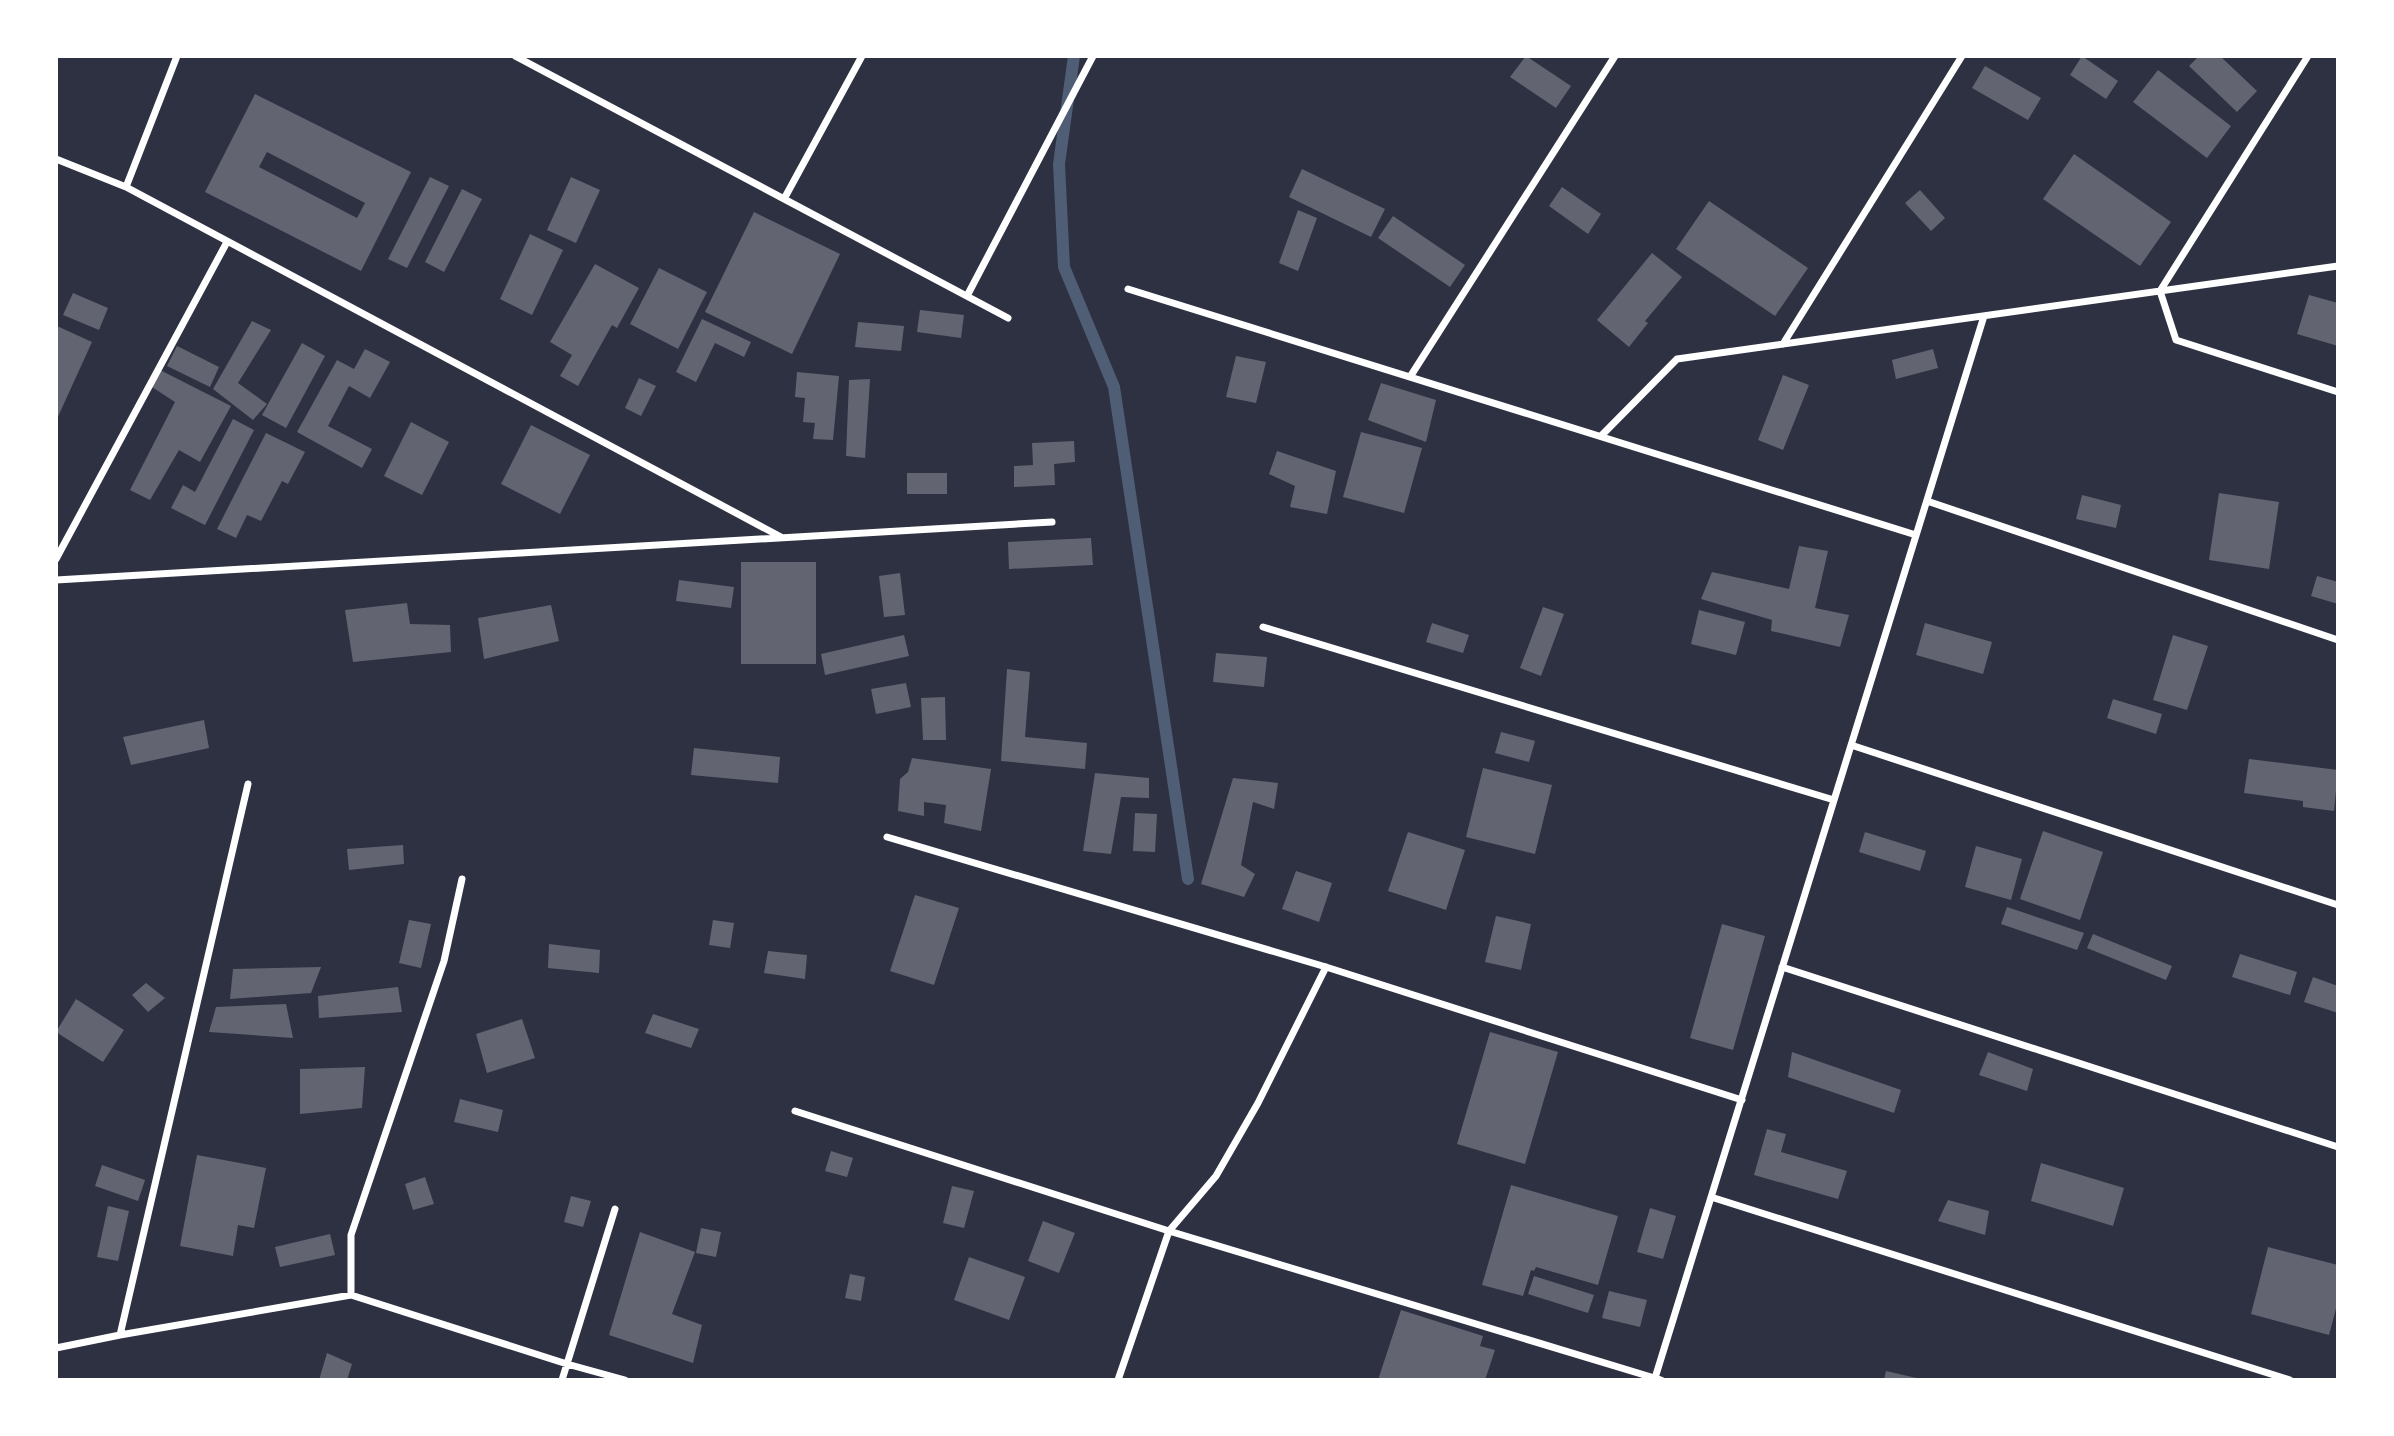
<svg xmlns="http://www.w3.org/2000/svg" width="2394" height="1436" font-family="'Sofia Sans Condensed',sans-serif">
	<rect width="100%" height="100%" fill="#2d3142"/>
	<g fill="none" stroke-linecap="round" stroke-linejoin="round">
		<path stroke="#4f5d75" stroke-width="12" d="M1074,56L1059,164L1064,267L1114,387L1188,879"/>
	</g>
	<path fill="#626471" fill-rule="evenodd" d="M1526,56L1571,86L1556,108L1510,77Z
		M2082,56L2118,81L2106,99L2070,75Z
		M2199,56H2220L2257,91L2237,112L2189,66Z
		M1985,66L2041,98L2028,120L1972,88Z
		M2158,70L2231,126L2207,158L2133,102Z
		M255,94L411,172L361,271L205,192ZM267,152L365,203L357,218L259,167Z
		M2074,154L2171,222L2140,266L2043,199Z
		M1302,169L1385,209L1371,237L1289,197Z
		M430,177L449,186L407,268L388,259Z
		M571,177L600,190L576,243L547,230Z
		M1562,187L1601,214L1588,234L1549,206Z
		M462,189L482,199L444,272L425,262Z
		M1920,190L1945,218L1931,231L1905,203Z
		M1709,201L1808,268L1775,316L1676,249Z
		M1298,210L1317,218L1298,271L1279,263Z
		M754,212L840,254L792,354L705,312Z
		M1393,216L1465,265L1450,287L1378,238Z
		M530,234L563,250L532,315L500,299Z
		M1652,253L1682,277L1645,321L1648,323L1629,347L1597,320Z
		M595,264L639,288L617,328L612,325L578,386L560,376L572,355L550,342Z
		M659,268L707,292L678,349L630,324Z
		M73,293L108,308L99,330L63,315Z
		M2309,295L2338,303V346L2297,334Z
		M920,310L964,315L961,338L917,332Z
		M702,319L751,342L744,357L715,343L696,382L676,372Z
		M252,321L271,330L238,383L267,404L253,420L213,389Z
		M858,322L904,326L901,351L855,347Z
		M57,326L92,342L56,421V327Z
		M302,343L325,356L286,428L262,415Z
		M177,346L219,367L210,387L167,366Z
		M365,349L390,362L370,398L349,386L328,426L372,449L362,468L297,432L337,360L354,369Z
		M1933,349L1938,368L1896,379L1892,360Z
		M1236,356L1266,362L1256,403L1226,397Z
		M160,370L231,406L200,462L179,450L150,500L130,490L175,402L152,387Z
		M797,372L839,376L833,440L813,439L815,423L803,422L805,398L795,397Z
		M1783,375L1809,385L1783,450L1758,440Z
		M639,378L656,386L641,416L625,408Z
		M870,379L865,458L846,456L849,380Z
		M1381,383L1436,400L1426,442L1368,420Z
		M233,419L254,430L205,525L171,508L183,485L195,492Z
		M411,422L449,442L422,495L384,476Z
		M531,425L590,455L560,514L501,484Z
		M1361,432L1422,448L1404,513L1343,497Z
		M266,433L305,452L288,484L282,481L261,521L247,515L236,538L217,529Z
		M1074,441L1075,462L1054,464L1055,485L1014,487V466L1033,465L1032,443Z
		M1277,451L1336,471L1327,514L1290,507L1295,486L1269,474Z
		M907,473H947V494H907Z
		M2219,493L2279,502L2269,569L2209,560Z
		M2082,495L2121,505L2116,528L2076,519Z
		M1091,538L1093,565L1009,569L1008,542Z
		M1799,546L1828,551L1815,608L1849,615L1840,647L1771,631L1772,620L1701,599L1712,572L1789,589Z
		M741,562H816V664H741Z
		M900,573L905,615L884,617L879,576Z
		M2317,576L2338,582V604L2311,596Z
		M679,580L734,587L731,608L676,601Z
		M407,603L410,624L450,625L451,652L353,662L345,610Z
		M551,605L559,641L484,659L478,618Z
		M1543,607L1564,614L1541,676L1520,668Z
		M1699,610L1745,622L1736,655L1691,644Z
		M1432,623L1469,635L1463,653L1426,642Z
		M1925,623L1992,642L1983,674L1916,655Z
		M904,635L909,656L825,675L821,654Z
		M2173,635L2208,646L2187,710L2153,700Z
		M1216,653L1267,657L1264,687L1213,682Z
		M1007,669L1030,672L1025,737L1087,743L1085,769L1001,761Z
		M906,683L911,707L876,714L871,689Z
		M945,697L946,740H923L921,698Z
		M2113,699L2162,714L2156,734L2107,718Z
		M204,720L209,748L131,765L123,737Z
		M1501,732L1535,741L1529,762L1495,753Z
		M694,748L780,757L778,783L691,775Z
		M912,758L991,769L981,831L944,823L946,805L924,802V816L898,811L900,779L908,772Z
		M2249,759L2338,770L2334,811L2303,807V801L2244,793Z
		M1483,768L1552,785L1535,854L1466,837Z
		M1095,773L1149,778V798L1121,797L1111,854L1083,851Z
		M1233,778L1278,783L1274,809L1253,802L1241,865L1255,874L1244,897L1201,884Z
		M1135,813L1157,814L1155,852L1133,851Z
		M2043,831L2103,852L2080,920L2020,899Z
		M1408,832L1465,850L1446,910L1388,891Z
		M1865,832L1926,851L1920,871L1859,852Z
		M403,845L404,864L349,870L347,849Z
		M1976,846L2022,859L2011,900L1965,887Z
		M1296,871L1332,883L1319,922L1282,909Z
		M915,895L959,908L934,985L890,971Z
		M2007,907L2084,933L2077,950L2001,924Z
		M1496,916L1531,924L1521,970L1485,962Z
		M409,920L431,924L421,968L399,963Z
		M713,920L734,923L730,948L709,945Z
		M1722,924L1765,936L1733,1050L1690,1038Z
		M2093,934L2172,966L2166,980L2087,948Z
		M549,944L600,950L599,973L548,968Z
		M768,951L807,955L805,979L764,973Z
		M2240,954L2297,972L2290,995L2232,977Z
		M321,967L311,993L230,999L233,969Z
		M2313,977L2338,986V1013L2304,1002Z
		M146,983L165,998L148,1012L132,995Z
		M398,987L402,1012L319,1018L318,996Z
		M76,999L124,1030L103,1062L56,1032Z
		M286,1004L293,1038L209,1032L216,1007Z
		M653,1014L699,1029L691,1048L645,1033Z
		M522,1019L535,1058L487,1073L476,1034Z
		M1490,1032L1558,1052L1525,1164L1457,1144Z
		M1792,1052L1901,1090L1894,1113L1788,1077Z
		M1988,1052L2033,1069L2027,1091L1979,1075Z
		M365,1067L362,1108L300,1114V1069Z
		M460,1099L503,1110L498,1132L454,1122Z
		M1767,1129L1786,1134L1781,1152L1847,1171L1838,1199L1754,1175Z
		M831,1151L853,1158L847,1177L825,1171Z
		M197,1155L266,1168L254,1228L238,1225L233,1256L180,1246Z
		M2041,1163L2124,1188L2113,1226L2031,1201Z
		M102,1165L145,1180L138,1201L95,1186Z
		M425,1177L434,1204L413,1210L405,1184Z
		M1511,1185L1618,1216L1598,1285L1536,1267L1534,1271L1531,1270L1523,1296L1482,1285Z
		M952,1186L974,1191L964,1228L943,1223Z
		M571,1196L591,1201L583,1227L564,1222Z
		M1948,1200L1989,1211L1985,1235L1938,1221Z
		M108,1206L129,1211L118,1261L97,1257Z
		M1650,1208L1676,1216L1663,1259L1637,1252Z
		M1043,1221L1075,1233L1059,1273L1028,1261Z
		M701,1228L721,1232L716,1257L696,1253Z
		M640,1232L695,1252L672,1314L702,1325L693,1363L609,1335Z
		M330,1234L335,1255L280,1267L275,1247Z
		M2268,1247L2338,1265V1301L2329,1335L2251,1314Z
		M969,1257L1025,1277L1009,1320L954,1300Z
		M850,1274L865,1277L861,1301L845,1298Z
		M1534,1276L1594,1295L1588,1313L1528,1294Z
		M1609,1291L1647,1300L1640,1327L1602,1318Z
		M1401,1310L1483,1336L1480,1346L1495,1350L1485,1380H1378Z
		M327,1353L352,1364L347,1380H319Z
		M1886,1371L1921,1379V1380H1884Z"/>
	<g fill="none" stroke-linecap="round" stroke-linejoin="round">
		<path stroke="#fff" stroke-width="7" d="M515,56L1008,318
			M2308,56L2160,291L2176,340L2338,392
			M56,159L126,187L781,537
			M126,187L177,56
			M784,199L862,56
			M1128,289L1916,535
			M967,296L1093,56
			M1783,344L1962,56
			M1410,377L1615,56
			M1601,436L1677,359L2338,266
			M1927,501L2338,640
			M56,559L227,242
			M56,580L1052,522
			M1263,627L1834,800
			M1851,745L2338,905
			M887,837L1326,967L1742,1100
			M1782,967L2338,1147
			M795,1111L1169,1231L1661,1380
			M1711,1197L2290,1380
			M351,1295V1235L444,961L462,879
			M120,1335L248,784
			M56,1348L120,1335L351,1295L567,1364L625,1380
			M1655,1378L1984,316
			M562,1380L615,1209
			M1118,1380L1169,1231L1216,1176L1258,1103L1326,967"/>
	</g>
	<rect width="2394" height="1436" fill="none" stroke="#ffffff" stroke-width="116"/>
</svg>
